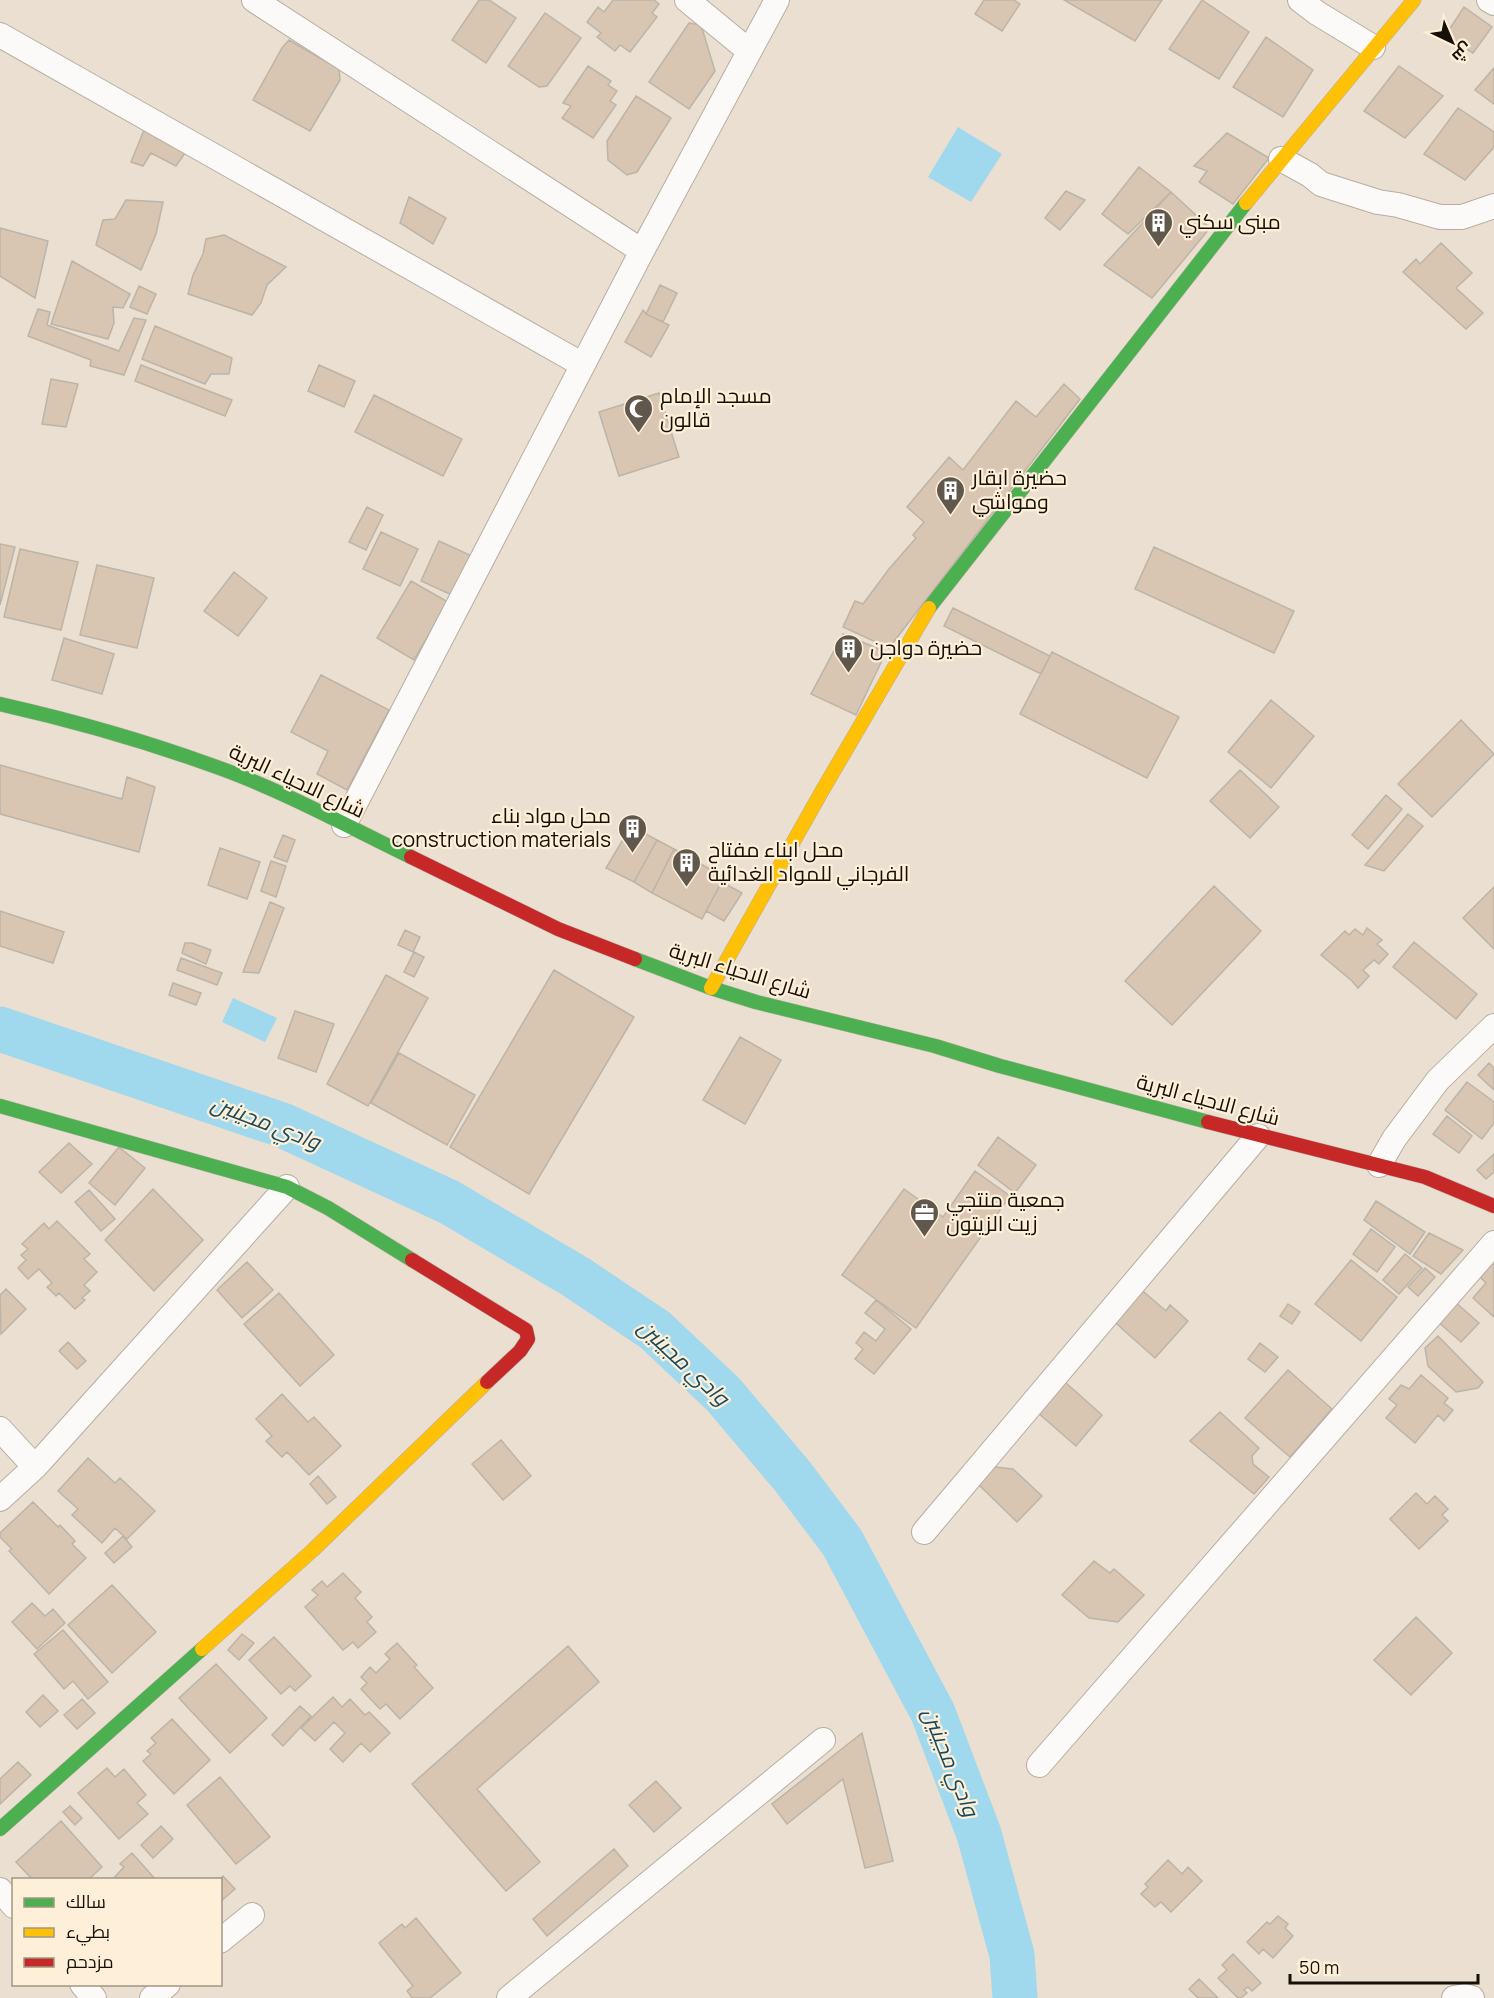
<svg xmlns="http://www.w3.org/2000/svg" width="1494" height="1998" font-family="Manrope,Cairo,sans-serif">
	<rect width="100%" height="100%" fill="#eadfd0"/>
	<path fill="#a0d8ed" d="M958,127L1002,154L971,202L928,177Z
		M233,998L277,1018L265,1042L222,1022Z"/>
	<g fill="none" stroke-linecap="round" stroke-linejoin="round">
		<path stroke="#a0d8ed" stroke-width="45" d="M0,1029L282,1125L449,1202L576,1277L655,1330L723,1394L793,1477L842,1542L933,1713L979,1834L1012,1955L1015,1998"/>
	</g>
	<path fill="#d8c5b2" stroke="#bdb4a8" stroke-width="1.5" d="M479,0H489L516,18L486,63L452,40Z
		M613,0H654L659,4L652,13L657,17L630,52L620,45L615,51L597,37L601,33L587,22L598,7L604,12Z
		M984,0H1014L1020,4L1002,31L975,14Z
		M1064,0H1162L1135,41Z
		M1202,0L1249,32L1219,79L1169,49Z
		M1464,7L1492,27L1473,53L1445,36Z
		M545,13L581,38L547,86L539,87L508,66Z
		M689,23L701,25L715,71L689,109L649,82Z
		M1266,37L1313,70L1283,117L1233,87Z
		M289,40L339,69L340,80L310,131L253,100L282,48Z
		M588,66L611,81L608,85L617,91L610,101L616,105L593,138L562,118L571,106L563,103Z
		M1399,66L1443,96L1405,138L1364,111Z
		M1494,68V104L1475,90Z
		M636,96L671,118L637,172L627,175L608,160L607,141Z
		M1458,108L1494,132V147L1465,180L1424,154Z
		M144,130L185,153L176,166L151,153L143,166L131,162Z
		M1227,133L1269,158L1233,204L1199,182L1207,171L1194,166Z
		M1139,167L1171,192L1128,234L1102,214Z
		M1066,191L1085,200L1060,230L1045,218Z
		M1171,192L1210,228L1152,298L1104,265Z
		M409,197L446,218L433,244L400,223Z
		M126,200L163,202L156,234L141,270L96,245L103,220L115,219Z
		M0,228L48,241L35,298L0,276Z
		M224,235L286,267L267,285L261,303L252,315L188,294L193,275L203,254L206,239Z
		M1441,243L1472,273L1456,288L1483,313L1466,329L1403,272L1416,259L1420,264Z
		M72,261L130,294L123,308L113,307L114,323L108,339L51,324Z
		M660,285L677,293L663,322L646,314Z
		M139,286L156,294L147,314L130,307Z
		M38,309L50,312L47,325L119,351L134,318L146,320L124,375L90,366L91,360L28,336Z
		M643,310L646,314L669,325L651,357L625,342Z
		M155,326L232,358L229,374H211L205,384L142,359Z
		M141,365L232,400L225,416L135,381Z
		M319,365L355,381L344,407L308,391Z
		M51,379L78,384L66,427L42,424Z
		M1064,384L1080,399L889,648L843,627L855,601L863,604L889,569L916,538L913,535L924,522L907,507L949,457L963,470L1016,401L1036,417Z
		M659,393L679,457L619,476L599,412Z
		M374,395L462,439L443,476L355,432Z
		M367,507L383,515L366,550L349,542Z
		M381,532L418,549L400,586L363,569Z
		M439,541L472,556L454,596L421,581Z
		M0,544L15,547L0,605Z
		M1154,547L1294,611L1274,653L1135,589Z
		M20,549L78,562L61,630L4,617Z
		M97,565L154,578L137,648L80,635Z
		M234,572L267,598L238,636L204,611Z
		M411,581L448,602L414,660L377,638Z
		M953,608L1050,656L1041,674L944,626Z
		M843,634L886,652L856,715L811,694Z
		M64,638L114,654L102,694L52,680Z
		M1052,652L1179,717L1147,778L1020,714Z
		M321,675L389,710L347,790L317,774L328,751L291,732Z
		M1271,700L1314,736L1271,788L1228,752Z
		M1461,720L1494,754L1432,817L1398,784Z
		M0,765L122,799L127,777L155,787L139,852L0,814Z
		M1240,770L1279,807L1250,838L1210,801Z
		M1386,795L1402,809L1368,849L1352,835Z
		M1408,814L1423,826L1384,871L1365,865Z
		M631,826L657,840L634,882L606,868Z
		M283,835L295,840L287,862L274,857Z
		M657,840L674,849L652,893L634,882Z
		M220,848L260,862L247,899L208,885Z
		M674,849L724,877L702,919L652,893Z
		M271,861L286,866L276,897L261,891Z
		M722,882L742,893L724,921L706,911Z
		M1214,886L1261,931L1172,1025L1125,981Z
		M1494,887V949L1463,918Z
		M270,902L284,908L259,973L243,972Z
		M0,911L64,932L53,963L0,946Z
		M1367,928L1382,940L1377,944L1388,954L1379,964L1374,960L1363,970L1369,976L1358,988L1352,981L1321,955L1345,931L1349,935L1355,929L1363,935Z
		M405,930L420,937L413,952L398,945Z
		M1414,942L1477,994L1456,1019L1393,967Z
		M185,943H192L211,950L206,964L182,953Z
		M414,952L424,957L414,977L404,972Z
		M181,958L222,973L217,985L177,970Z
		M554,970L634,1017L529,1194L450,1147Z
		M386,975L428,998L368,1106L327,1084Z
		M173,983L201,993L196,1005L169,995Z
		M295,1011L334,1024L316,1072L278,1058Z
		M740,1037L781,1060L745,1124L703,1100Z
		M399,1053L475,1095L447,1145L371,1103Z
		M1489,1063L1494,1068V1090L1478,1075Z
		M1467,1082L1494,1102V1123L1482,1139L1445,1110Z
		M1447,1116L1472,1136L1459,1153L1433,1134Z
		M998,1137L1036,1165L1015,1193L978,1165Z
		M69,1143L92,1164L61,1193L39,1172Z
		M119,1147L145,1168L115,1205L89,1183Z
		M1494,1154V1172L1486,1179L1477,1170Z
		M975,1171L1010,1196L916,1328L842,1275L904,1189L943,1217Z
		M153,1189L203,1240L154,1291L105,1240Z
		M89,1190L115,1219L101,1231L75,1202Z
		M1376,1201L1425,1232L1410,1254L1364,1220Z
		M57,1221L90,1254L84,1259L97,1272L84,1285L90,1291L82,1298L85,1300L75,1309L59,1293L56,1296L47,1287L52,1283L39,1269L28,1279L18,1268L26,1260L21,1255L28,1249L22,1244L44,1223L49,1229Z
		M1371,1229L1395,1247L1377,1272L1353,1254Z
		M1429,1233L1463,1250L1441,1274L1413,1256Z
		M1405,1254L1422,1268L1399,1294L1383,1280Z
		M1351,1260L1397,1297L1361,1341L1315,1304Z
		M1489,1261L1494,1265V1317L1473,1298L1486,1283L1477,1274Z
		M247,1262L273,1290L242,1318L217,1290Z
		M1425,1268L1435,1277L1418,1296L1408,1287Z
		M1137,1286L1166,1311L1170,1305L1188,1321L1155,1358L1110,1318Z
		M6,1289L26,1309L1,1334L0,1295Z
		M279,1293L334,1355L300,1386L244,1324Z
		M876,1300L911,1329L874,1374L855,1359L863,1349L856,1343L864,1332L876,1341L885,1329L865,1313Z
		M1454,1301L1479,1323L1461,1342L1436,1320Z
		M1288,1304L1300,1312L1292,1324L1280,1316Z
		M1438,1336L1483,1382L1478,1388L1456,1392L1428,1366L1425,1348Z
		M68,1342L86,1361L77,1369L59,1351Z
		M1260,1343L1278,1357L1265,1372L1248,1359Z
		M1288,1370L1332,1409L1290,1457L1245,1418Z
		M1421,1375L1448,1398L1444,1403L1453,1410L1444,1421L1438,1415L1415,1443L1386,1418L1397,1405L1389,1399L1401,1385L1409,1389Z
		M1065,1382L1102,1415L1076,1446L1038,1413Z
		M282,1394L308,1422L314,1417L341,1446L309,1475L287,1452L282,1457L266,1441L272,1436L256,1419Z
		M1220,1412L1259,1448L1252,1456L1253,1464L1269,1477L1254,1494L1190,1441Z
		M501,1440L531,1476L503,1500L472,1464Z
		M88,1458L115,1483L120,1478L155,1511L127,1539L115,1528L102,1543L72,1515L78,1509L58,1491Z
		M995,1467L1013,1469L1042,1496L1017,1522L978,1484Z
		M318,1476L336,1497L327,1504L310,1484Z
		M1416,1493L1427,1504L1435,1496L1448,1509L1442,1515L1448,1521L1419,1549L1390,1519Z
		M33,1502L58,1527L60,1525L75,1541L72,1544L86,1558L49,1594L9,1551L12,1549L0,1537V1533Z
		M123,1536L132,1547L114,1563L105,1553Z
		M1094,1561L1110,1573L1114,1569L1144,1595L1118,1622L1089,1618L1062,1595Z
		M343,1573L361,1592L355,1598L372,1617L367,1622L376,1632L358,1648L353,1642L343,1650L305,1607L318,1595L312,1590L322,1581L327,1587Z
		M112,1585L156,1632L112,1673L68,1625Z
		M32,1603L45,1616L53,1609L65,1623L37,1649L12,1622Z
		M1416,1617L1452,1653L1411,1695L1374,1660Z
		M63,1630L108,1682L88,1699L73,1681L64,1689L34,1654Z
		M242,1634L254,1643L239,1660L228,1650Z
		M274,1637L311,1676L295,1691L290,1686L281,1694L249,1660Z
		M397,1643L417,1665L414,1667L433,1688L400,1719L386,1704L380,1709L361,1689L367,1683L361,1677L370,1667L376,1673L390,1659L385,1654Z
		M568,1646L599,1682L477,1789L540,1862L506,1891L412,1784Z
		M216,1664L267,1718L230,1753L179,1698Z
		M43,1695L58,1711L40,1727L26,1712Z
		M333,1697L342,1707L350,1699L365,1715L369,1712L390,1733L370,1752L361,1743L343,1762L330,1749L345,1733L334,1722L315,1741L301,1728Z
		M82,1699L95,1713L77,1729L64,1715Z
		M300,1706L311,1716L283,1746L272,1735Z
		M172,1719L210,1760L174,1794L143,1761L151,1754L147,1751L156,1743L151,1738Z
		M862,1733L893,1861L865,1868L843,1779L787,1824L772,1804Z
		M18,1762L31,1775L0,1804V1779Z
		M107,1768L115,1777L124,1769L146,1795L137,1803L148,1814L119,1839L78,1793Z
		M220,1777L270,1837L236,1864L187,1805Z
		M656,1781L681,1808L654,1832L629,1805Z
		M70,1806L82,1818L75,1825L63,1812Z
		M61,1821L102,1867L88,1880H33L16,1862Z
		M161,1826L173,1839L153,1858L141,1845Z
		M614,1849L628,1866L547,1936L533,1919Z
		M132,1853L156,1880H112L124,1867L120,1864Z
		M1168,1860L1182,1874L1188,1867L1202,1881L1171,1912L1161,1902L1155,1907L1141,1894L1148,1887L1145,1884Z
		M223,1876L235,1889L220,1902L219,1880Z
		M1278,1916L1288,1924L1285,1928L1293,1936L1273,1958L1263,1949L1259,1954L1247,1942L1267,1922L1270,1924Z
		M416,1918L461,1973L430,1998H412L407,1991L413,1986L379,1943L402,1924L405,1928Z
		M1233,1954L1261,1983L1252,1991L1248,1987L1244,1990L1247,1993L1241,1998H1238L1218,1978L1227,1970L1222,1965Z
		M1199,1979L1218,1998H1198L1189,1989Z"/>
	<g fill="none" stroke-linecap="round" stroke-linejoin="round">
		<defs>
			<path id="street" d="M254,0L642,251
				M687,0L749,51
				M1300,0L1317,13L1373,47
				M1489,0L1494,3
				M0,35L583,365
				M1281,159L1310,175L1321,184L1378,202L1398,205L1440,217H1462L1494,206
				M344,825L642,251L777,0
				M1379,1165L1394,1139L1438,1080L1494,1026
				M0,1429L35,1467
				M0,1499L35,1467L287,1187
				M924,1532L1258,1136
				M1039,1765L1494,1243
				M0,1890L14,1906
				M220,1941L252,1915
				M82,1984L94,1998
				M152,1998L168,1984
				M509,1998L823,1740
				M1454,1998L1465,1996L1472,1998"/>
			<path id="fast" d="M929,608L1246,203
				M0,704C71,720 142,740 211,765C280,789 345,825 411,857
				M635,959L711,988L756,1002L935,1046L1000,1066L1208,1122
				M0,1106L287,1187L328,1208L412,1260
				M0,1829L202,1649"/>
			<path id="slow" d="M1246,203L1414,0
				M711,988L822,791L929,608
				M202,1649L313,1550L487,1382"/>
			<path id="jam" d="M411,857L558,929L635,959
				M1208,1122L1425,1177L1494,1206
				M412,1260L526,1330L528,1339L520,1351L487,1382"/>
		</defs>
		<use href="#street" stroke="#b6aea2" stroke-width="26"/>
		<use href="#fast" stroke="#b6aea2" stroke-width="15"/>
		<use href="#slow" stroke="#b6aea2" stroke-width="15"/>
		<use href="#jam" stroke="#b6aea2" stroke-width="15"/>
		<use href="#street" stroke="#fcfaf8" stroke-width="24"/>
		<use href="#fast" stroke="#4caf50" stroke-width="14"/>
		<use href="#slow" stroke="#ffc107" stroke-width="14"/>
		<use href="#jam" stroke="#c62828" stroke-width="14"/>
	</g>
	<defs>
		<symbol id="building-pin" viewBox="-11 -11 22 30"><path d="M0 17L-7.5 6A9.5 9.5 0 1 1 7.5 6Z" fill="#60584d" stroke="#fef0d8"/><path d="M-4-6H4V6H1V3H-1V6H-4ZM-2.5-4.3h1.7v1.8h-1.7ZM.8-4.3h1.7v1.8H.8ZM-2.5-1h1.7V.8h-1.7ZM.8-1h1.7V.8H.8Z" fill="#fff"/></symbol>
		<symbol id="mosque-pin" viewBox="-11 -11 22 30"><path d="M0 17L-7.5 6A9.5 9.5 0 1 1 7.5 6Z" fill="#60584d" stroke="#fef0d8"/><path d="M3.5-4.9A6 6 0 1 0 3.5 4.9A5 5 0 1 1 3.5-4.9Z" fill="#fff"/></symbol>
		<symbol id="office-pin" viewBox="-11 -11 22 30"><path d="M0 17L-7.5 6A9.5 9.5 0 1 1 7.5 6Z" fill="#60584d" stroke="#fef0d8"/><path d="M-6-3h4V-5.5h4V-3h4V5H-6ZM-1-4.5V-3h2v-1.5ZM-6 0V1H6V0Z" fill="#fff"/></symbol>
	</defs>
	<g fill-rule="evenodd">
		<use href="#building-pin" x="1142" y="206" width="33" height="45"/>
		<use href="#mosque-pin" x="622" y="392" width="33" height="45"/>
		<use href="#building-pin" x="934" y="474" width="33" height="45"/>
		<use href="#building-pin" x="832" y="632" width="33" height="45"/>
		<use href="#building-pin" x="616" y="812" width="33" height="45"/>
		<use href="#building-pin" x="670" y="846" width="33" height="45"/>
		<use href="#office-pin" x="908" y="1196" width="33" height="45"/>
	</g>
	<g text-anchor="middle" stroke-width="4.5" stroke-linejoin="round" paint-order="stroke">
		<g font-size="21" fill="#161006" stroke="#fef0d8" text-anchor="start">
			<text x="1179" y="229">مبنى سكني</text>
			<text x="660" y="403">مسجد الإمام<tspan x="660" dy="24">قالون</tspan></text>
			<text x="972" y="485">حضيرة ابقار<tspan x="972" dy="24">ومواشي</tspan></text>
			<text x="870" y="655">حضيرة دواجن</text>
			<text x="611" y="823" text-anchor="end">محل مواد بناء<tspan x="611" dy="24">construction materials</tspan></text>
			<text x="708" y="857">محل ابناء مفتاح<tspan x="708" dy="24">الفرجاني للمواد الغدائية</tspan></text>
			<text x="946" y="1207">جمعية منتجي<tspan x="946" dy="24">زيت الزيتون</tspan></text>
		</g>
		<g font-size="21" fill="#161006" stroke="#fef0d8">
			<text transform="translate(297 781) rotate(25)" y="7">شارع الاحياء البرية</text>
			<text transform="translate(740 971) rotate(17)" y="7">شارع الاحياء البرية</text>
			<text transform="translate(1208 1100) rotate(15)" y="7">شارع الاحياء البرية</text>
		</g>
		<g font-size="22" font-style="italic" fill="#1a4a5d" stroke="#fef0d8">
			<text transform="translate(266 1122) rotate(21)" y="8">وادي مجينين</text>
			<text transform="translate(684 1362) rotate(43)" y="8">وادي مجينين</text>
			<text transform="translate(951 1762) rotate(68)" y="8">وادي مجينين</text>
		</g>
	</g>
	<rect x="12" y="1878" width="210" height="108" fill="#fef0d8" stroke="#a19684" stroke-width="1.5"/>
	<rect x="24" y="1898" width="30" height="9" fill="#4caf50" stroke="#a19684" stroke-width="1.5"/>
	<text x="66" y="1908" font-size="18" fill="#161006">سالك</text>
	<rect x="24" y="1928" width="30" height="9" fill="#ffc107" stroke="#a19684" stroke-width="1.5"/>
	<text x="66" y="1938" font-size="18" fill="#161006">بطيء</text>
	<rect x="24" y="1958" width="30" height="9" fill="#c62828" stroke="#a19684" stroke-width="1.5"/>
	<text x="66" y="1968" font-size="18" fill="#161006">مزدحم</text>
	<g transform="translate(1452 42) rotate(136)" stroke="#fef0d8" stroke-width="4.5" paint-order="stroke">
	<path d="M0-4.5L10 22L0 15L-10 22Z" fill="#161006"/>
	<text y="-9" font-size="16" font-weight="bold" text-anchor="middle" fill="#161006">ش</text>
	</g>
	<path d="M1290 1974v9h188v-9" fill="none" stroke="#161006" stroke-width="3"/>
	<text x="1299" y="1974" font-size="18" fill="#161006" stroke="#fef0d8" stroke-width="4.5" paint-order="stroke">50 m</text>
</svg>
